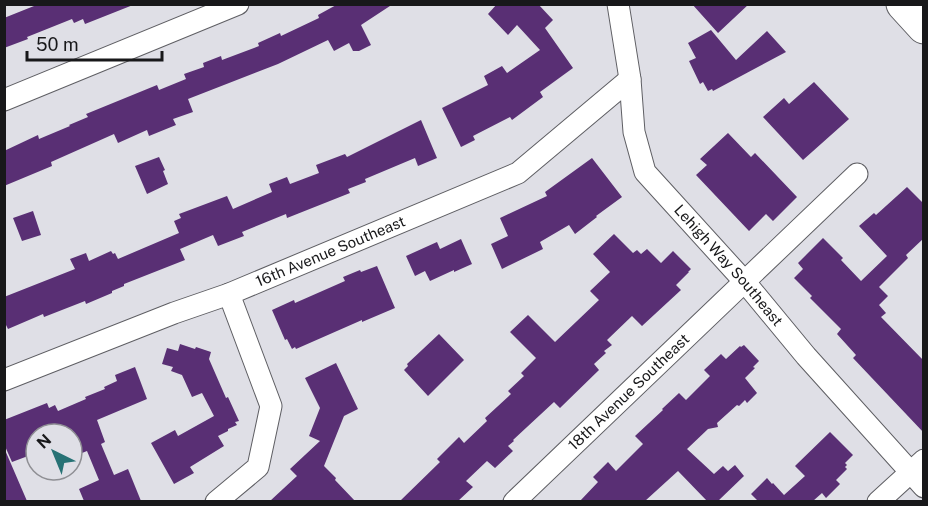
<svg xmlns="http://www.w3.org/2000/svg" width="928" height="506" font-family="'Public Sans',sans-serif">
	<rect width="100%" height="100%" fill="#dfdfe6"/>
	<path fill="#592f74" d="M39,4H133V5L85,24L83,19L74,23L72,19L27,37L28,39L4,48V18Z
		M338,4H393L361,25L371,45L359,51H353L349,43L334,51L328,40L278,64L188,99L193,112L173,119L176,125L149,136L147,130L118,143L114,134L51,162L52,166L4,186V151L38,135L39,139L70,126L69,125L88,117L86,114L157,85L159,90L186,79L184,74L204,67L203,63L221,56L222,60L259,46L258,43L280,33L281,36L319,18L318,15Z
		M497,4H538L553,20L545,28L573,68L540,92L543,97L512,120L510,117L473,136L475,140L461,147L442,108L488,85L484,76L502,66L507,73L540,50L517,25L508,35L488,14Z
		M692,4H749L718,33Z
		M711,30L736,60L767,31L786,52L713,91L712,89L708,91L703,82L700,84L689,61L696,58L688,43Z
		M814,82L849,119L803,160L763,117L784,98L789,104Z
		M421,120L437,158L418,166L415,158L365,179L366,182L348,189L350,193L287,218L286,214L242,232L244,236L218,246L213,235L180,249L185,260L124,284V286L112,291V293L86,304L85,301L44,317L43,314L8,329L4,321V297L75,269L70,259L86,253L89,261L111,251L113,254L115,253L118,259L179,233L174,221L181,218L179,214L227,196L233,209L272,192L269,184L287,177L290,184L319,173L316,165L345,154L347,157Z
		M728,133L751,157L755,153L797,197L773,221L766,214L749,231L696,175L707,165L700,159Z
		M159,157L165,170L163,171L168,184L147,194L135,166Z
		M592,158L622,197L596,216L597,217L575,234L569,225L540,242L543,249L502,269L491,244L508,236L500,218L547,196L545,192Z
		M907,187L924,204V238L906,255L908,258L879,287L888,296L879,305L886,313L881,317L924,361V433L853,358L856,355L837,334L841,329L810,298L812,296L794,278L803,269L798,263L823,238L843,258L841,260L861,281L887,256L859,226L874,213L876,215Z
		M33,211L41,235L22,241L13,218Z
		M614,234L633,253L637,250L641,254L647,249L661,263L673,251L691,269L688,272H689L676,285L681,290L642,326L632,316L607,340L612,345L604,351L606,353L594,364L599,370L560,408L554,402L513,440L514,441L508,446L513,451L495,468L487,461L466,481L473,487L458,501H400L440,462L437,459L459,437L464,443L487,421L485,418L511,394L508,391L524,376L521,373L536,358L510,332L528,315L555,342L599,300L590,291L610,272L593,254Z
		M461,239L472,264L454,272V270L430,281L425,271L415,276L406,256L437,242L440,249Z
		M377,266L395,308L362,322V320L296,349L295,347L292,349L287,339L285,340L272,310L294,300L295,303L345,281L343,277L360,270L361,272Z
		M439,334L464,360L428,396L404,370L408,366L407,364Z
		M180,344L195,349L196,347L211,352L209,359L226,398L228,397L239,421L235,422L237,425L228,429V431L218,436L224,446L190,467L194,473L174,484L151,443L175,430L178,436L214,416L202,393L192,397L182,375L171,371L173,367L162,364L167,348L178,351Z
		M744,345L759,361L753,367L755,368L745,378L757,393L747,403L745,400L739,406L737,405L717,423L718,427L708,429L687,449L714,474L723,466L728,471L735,465L744,476L718,501H707L678,471L645,501H580L598,482L593,477L608,462L616,471L643,444L635,436L663,410L662,409L679,393L686,400L710,376L704,370L721,354L726,359L740,346L741,347Z
		M336,363L358,409L344,416L324,466L336,478L335,480L355,501H270L297,476L290,469L320,441L309,436L320,408L305,378Z
		M135,367L147,399L97,420L105,442L101,444L114,475L128,469L141,501H84L79,489L99,480L87,451L72,457V434H36V453L12,462L4,444V420L47,403L49,408L55,405L58,411L86,399L85,397L105,389L104,387L117,381L115,375Z
		M830,432L853,455L845,463L847,465L845,467L847,469L836,480L840,484L826,498L822,493L813,501H758L751,494L767,478L772,484L773,483L784,495L805,476L795,466Z
		M4,450H5L27,501H4Z"/>
	<g fill="none" stroke-linecap="round" stroke-linejoin="round">
		<defs>
			<g id="street">
				<path id="s1" d="M618,4L630,79L634,132L645,172L744,281L806,356L924,487"/>
				<path d="M4,100L238,4"/>
				<path id="s2" d="M4,380L174,313L229,294L518,173L630,79"/>
				<path d="M216,502L258,467L271,406L229,294"/>
				<path id="s3" d="M514,502L857,174"/>
				<path d="M878,502L924,460"/>
			</g>
			<path id="highway" d="M903,4L924,27"/>
		</defs>
		<use href="#street" stroke="#5e5e63" stroke-width="23"/>
		<use href="#highway" stroke="#5e5e63" stroke-width="35"/>
		<use href="#street" stroke="#fff" stroke-width="21"/>
		<use href="#highway" stroke="#fff" stroke-width="33"/>
	</g>
	<g text-anchor="middle" stroke-width="6" stroke-linejoin="round" paint-order="stroke">
		<g font-size="15" fill="#18181a" stroke="#dfdfe6">
			<text dy="5" stroke="none"><textPath href="#s2" startOffset="351">16th Avenue Southeast</textPath></text>
			<text dy="5" stroke="none"><textPath href="#s1" startOffset="296">Lehigh Way Southeast</textPath></text>
			<text dy="5" stroke="none"><textPath href="#s3" startOffset="159">18th Avenue Southeast</textPath></text>
		</g>
	</g>
	<rect width="928" height="506" fill="none" stroke="#18181a" stroke-width="12"/>
	<g transform="translate(54 452) rotate(317)"><circle r="28" fill="#dfdfe6" stroke="#8f8f94" stroke-width="1.5"/>
	<path d="M0-4.5L10 22L0 15L-10 22Z" fill="#277275"/>
	<text y="-9" font-size="16" font-weight="bold" text-anchor="middle" fill="#18181a">N</text>
	</g>
	<path d="M27 51v9h135v-9" fill="none" stroke="#18181a" stroke-width="3"/>
	<text x="36" y="51" font-size="18" fill="#18181a" stroke="#dfdfe6" stroke-width="4.5" paint-order="stroke">50 m</text>
</svg>
